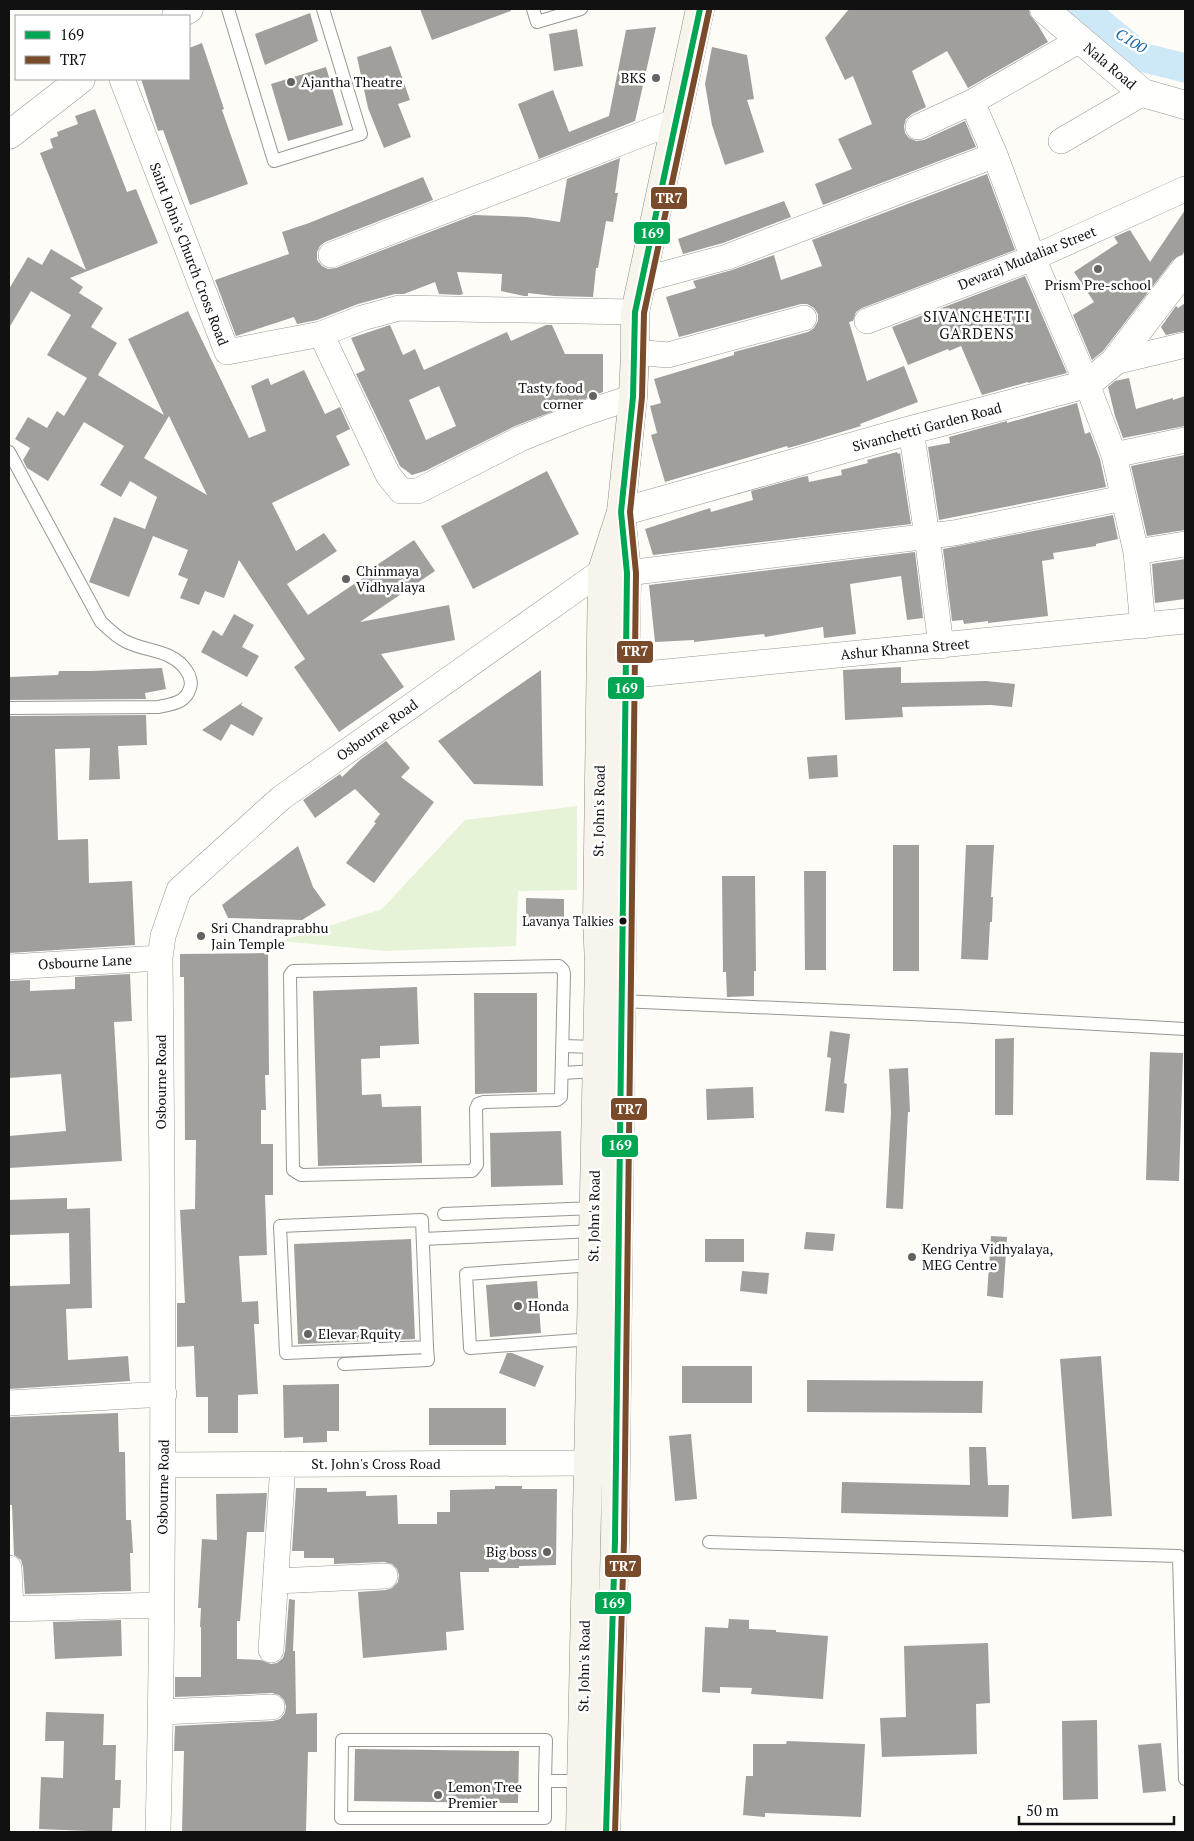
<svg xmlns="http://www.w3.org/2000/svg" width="1194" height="1841" font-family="'PT Serif',serif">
	<rect width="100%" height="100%" fill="#fdfcf7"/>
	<path fill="#e7f3d7" d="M577,806V890L518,891L516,946L385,951L281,941L382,909L465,820Z"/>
	<path fill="#cde8f7" d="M1066,9H1106L1149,44L1185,53V83L1141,72Z"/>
	<path fill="#a19f9c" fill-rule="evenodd" d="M420,9H511V11L432,40Z
		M849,9H1029L1030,15L1038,25L1048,42L968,88L947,51L912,71L926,107L912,114L906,119L904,126L905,133L909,138L916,141L924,140L965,121L976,147L823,205L815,184L852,169L838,139L872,124L853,76L845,80L825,38Z
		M310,13L318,41L265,65L255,34Z
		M656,27L635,121L539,159L518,104L553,90L569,132L609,116L626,30Z
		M577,29L583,66L554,71L549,34Z
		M202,43L224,109L222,110L248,184L190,205L163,130L158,131L141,79H189V48Z
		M391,46L410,100L398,104L411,137L384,148L368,108L357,57Z
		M712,47L747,55L754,99L747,100L764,152L725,165L712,125L705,84Z
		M326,67L343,125L288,141L271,84Z
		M95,109L127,192L136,189L158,243L70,278L83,287L79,293L103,308L91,327L117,343L98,375L164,415L128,339L188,311L249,438L266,431L251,386L268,378L271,385L304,370L325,414L340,407L350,429L336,436L350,465L272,503L296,551L324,533L337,551L287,584L308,615L363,578L362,575L414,540L435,571L360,622L449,605L455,640L381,654L404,687L339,732L294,667L305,659L239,560L224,598L205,591L199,605L180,598L188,579L178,575L188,550L153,536L129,597L89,582L114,517L145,529L157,497L130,481L121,497L100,485L124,446L84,422L48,481L27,468L23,460L30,448L15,439L28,417L47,428L57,411L64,416L87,378L47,355L71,315L31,291L9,328V289L28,257L42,265L51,249L86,270L40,153L53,148L50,139L58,136L57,132L78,124L75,116ZM169,416L207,495L144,458Z
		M620,158L615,193H618L613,222L606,221L598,268H596L593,297L554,296L528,293V296H524L501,291L502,274L457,272L463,294L460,295L439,294L435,282L404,294H395L358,304L317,320L297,324L294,317L236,336L215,280L289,254L282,232L309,223L423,177L433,200L325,242L320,246L317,252V260L322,266L328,269L336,268L474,215L527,217L560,222L567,179Z
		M987,174L1015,250L862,308L856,312L853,321L849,322L867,381L904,366L918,402L860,424L861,426L799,445L788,448L787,446L665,482L651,435L657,433L650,406L661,403L654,379L734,355V352L808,332L814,328L818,321V314L814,308L807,304H801L679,337L666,297L696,288L693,281L732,270L774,255L781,280L822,266L812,240Z
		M784,201L791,217L723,243L683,254L678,239Z
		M1185,210V250L1183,254L1173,260L1103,351L1092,360L1073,315L1094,302L1074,272L1118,243L1114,237L1130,230L1150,262Z
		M1025,276L1067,373L1028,383V382L982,395L961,346L949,351L948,349L908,365L892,327Z
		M1185,303V331L1166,335L1161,327L1176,306L1178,308Z
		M390,325L403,355L415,349L424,370L507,332L511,341L546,325H552L565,354H603V392L515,426L425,471L412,475L400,466L356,374L365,370L351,338ZM439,386L456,426L426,440L409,400Z
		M1129,378L1136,409L1173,398V400L1185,396V426L1123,438L1115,416L1108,387L1115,381Z
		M1077,403L1085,434L1090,432L1100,459L1106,487L939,520L928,447L950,443L949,437L1007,421V423Z
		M897,452L898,454L900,453L911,524L653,555L645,529L710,508L711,512L753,500L751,491L802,477L808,476L809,482L842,475L841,470L868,463L867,460Z
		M1185,455V530L1147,536L1131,466Z
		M547,471L579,534L473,589L441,526Z
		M1113,515L1118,539L1096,544V546L1053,553L1054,559L1042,561L1048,616L988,623V621L964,624L963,620L952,621L943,549Z
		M915,552L923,618L907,620L901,576L850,584L856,634L824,638L823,627L765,637L764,634L694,642V640L655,642L649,585Z
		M1185,559V599L1155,603L1152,564Z
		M234,614L254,625L242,647L259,656L247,677L201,652L213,630L222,636Z
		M901,667V683L986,681L1015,684L1012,707L991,705L902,707L903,717L845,720L843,670Z
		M162,668L166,689L145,693L146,699L9,700V677L58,675L59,671H90Z
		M541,670L543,786L474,784L438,741Z
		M243,702L241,705L263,718L253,736L231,724L221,741L202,730Z
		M146,715L147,745L118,746L120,779L89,780L90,748L55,749L58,840L88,839L89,883L132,881L135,945L9,953V716Z
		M386,741L410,768L401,777L434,802L374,883L346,863L376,823L374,822L380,814L355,789L315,818L303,800L340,774L342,777L360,760Z
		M837,755L838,777L809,779L807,757Z
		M893,845H919V971H893Z
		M966,845H994L991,897H993L992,922H990L988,960L961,959Z
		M298,846L313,887L326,905L302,920L228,918L222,905Z
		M804,871H826V970H805Z
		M722,876H755L756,971H754V996L727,997L726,972H723Z
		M526,898L564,899V925H526Z
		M268,953L269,1075H265L266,1110H261V1144H273V1195H265L267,1255L239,1256L242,1302L258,1301L259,1324H254L258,1394L238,1395V1433H208V1397H196L194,1346L177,1347V1303H185L180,1210L195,1209L196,1140H185L184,977H180V954Z
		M130,974L132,1021L114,1022L122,1161L9,1168V1136L66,1131L61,1074L9,1078V981L30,980V991L75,989V977Z
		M417,987L419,1044L380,1046V1058L361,1059L362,1095L381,1094L382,1107L421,1106L422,1163L318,1166L313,991Z
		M474,993H537V1092L475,1094Z
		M830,1031L850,1034L844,1083L847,1084L844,1113L825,1111L831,1058L827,1057Z
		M1014,1038L1013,1115H995V1039Z
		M1150,1052L1183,1053L1179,1181L1146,1180Z
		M908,1068L910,1112H908L903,1209L886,1208L891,1113L889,1069Z
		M753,1087L754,1118L707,1120L706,1089Z
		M561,1131L563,1185L491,1187L490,1133Z
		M67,1198V1209L90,1208L92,1308L66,1309L68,1360L128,1356L130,1381L9,1389V1286L70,1284L69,1233L9,1235V1200Z
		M806,1232L835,1234L833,1251L804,1249Z
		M991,1236L1007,1237L1003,1298L987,1296Z
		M411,1239L415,1339L298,1344L294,1244Z
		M705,1239H744V1262H705Z
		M742,1271L769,1273L767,1294L740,1291Z
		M537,1281L541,1333L490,1337L486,1285Z
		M507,1353H512L544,1366L535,1387L499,1373Z
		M1101,1356L1112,1516L1072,1519L1060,1359Z
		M682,1366H752V1403H682Z
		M807,1380L983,1381L982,1413L807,1412Z
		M339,1384V1431H327V1442L303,1443V1437L284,1438L283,1385Z
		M429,1408H506V1445H429Z
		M118,1413L119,1452H125L126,1520H131L133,1553H130L131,1591L25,1594L23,1567L21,1560L14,1555L12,1505H9V1417Z
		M691,1434L697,1499L675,1501L669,1436Z
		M969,1447H986L988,1485H1009L1008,1517L841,1513L842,1482L970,1485Z
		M495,1486H522V1489H557L556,1565L519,1566V1568H489V1572H460L464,1630L446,1632L447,1650L363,1658L358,1592L386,1590L392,1588L398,1582L399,1575L397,1569L392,1564L384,1562L334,1564V1558H304V1551H292L296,1488H327V1492L366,1491V1496L397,1495L398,1524H437V1512H450V1490L495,1489Z
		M267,1493L264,1532H247L240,1621H237V1659L261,1660L271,1664L277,1663L283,1658L285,1651L289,1599L295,1600L293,1651H295L296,1714L317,1713V1752H308L306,1832H182L184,1751H174L175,1726L273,1721L280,1719L285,1713L286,1706L284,1700L279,1695L272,1693L175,1697V1677H201V1627H200L201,1608H198L202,1539L217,1540L216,1494Z
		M729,1619L749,1620V1629L776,1630V1632L828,1636L823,1699L751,1694L752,1688L720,1687V1693L702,1692L705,1627L728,1628Z
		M121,1620L122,1656L55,1659L53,1622Z
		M988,1643L990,1703L976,1704L977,1754L882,1757L880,1718L906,1717L904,1646Z
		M46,1712L104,1714L103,1745H116L115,1780H121L120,1808H113L112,1832L39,1829L41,1777L63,1778L64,1741H45Z
		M1097,1720L1098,1799L1063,1800L1062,1721Z
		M787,1741L865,1744L861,1817L765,1813V1817L743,1815L746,1776H753V1744H786Z
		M1161,1743L1166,1791L1143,1793L1138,1745Z
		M355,1749L519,1751L518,1803L354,1801Z"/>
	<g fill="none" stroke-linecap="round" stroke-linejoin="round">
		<defs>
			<path id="service" d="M228,9L274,161L361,134L323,9
				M533,9L537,22L581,9
				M9,452L101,622C109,629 115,636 125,641C145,652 172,649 186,670C190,675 192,683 190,688C186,703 172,704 159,707L9,708
				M559,966L563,970L564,974L561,1097L557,1100L484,1102L478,1104L476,1109L477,1165L472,1171L301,1175L293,1170L290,975L293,971Z
				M621,1001L956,1016L1185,1029
				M563,1046L596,1047
				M562,1073L596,1071
				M444,1214L594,1208
				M422,1220L427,1347L286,1353L280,1226Z
				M423,1239L594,1231
				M592,1339L470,1348L466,1274L593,1265
				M344,1364L428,1360L427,1347
				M709,1542L1179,1556L1185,1779
				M545,1781V1818H341L342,1740H546L545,1781H581"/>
			<path id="minor" d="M122,79L227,352L321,334L362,318L399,308L635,312
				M972,102L995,155L1033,258L1087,384L1114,455L1136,552L1143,626
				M918,127L972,102L1080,40
				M1061,141L1143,93
				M331,255L676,121
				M642,280L727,257L995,155
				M867,321L1033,258L1185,189
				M321,334L388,475L401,491H418L520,439L582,414L633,397
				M635,352L668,355L804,318
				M1114,362L1185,345
				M911,430L927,536L941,646
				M1114,455L1185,440
				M1136,552L1185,544
				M627,573L954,533L1123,498
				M625,676L1185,621
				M9,967L160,958
				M9,1403L164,1394
				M163,1465L589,1463
				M9,1568L11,1609
				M276,1581L385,1576
				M9,1609L161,1605
				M271,1650L283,1464
				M161,1712L272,1707
				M158,1832C165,1541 163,1249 160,958L163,936L179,890L281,798L602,571L619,569"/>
			<path id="tertiary" d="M1044,9L1143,93L1185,105
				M176,16L189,9
				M9,135L81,79
				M621,512L911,430L1087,384L1114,362L1185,269"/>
			<path id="secondary" d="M580,1832L599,964L597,921L602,571L621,512L633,397L635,352V312L700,9
				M606,1832L615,1540L625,676L627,573L622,524"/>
		</defs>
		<use href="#service" stroke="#979795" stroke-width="14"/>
		<use href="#minor" stroke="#979795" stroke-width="26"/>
		<use href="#tertiary" stroke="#979795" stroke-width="29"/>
		<use href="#secondary" stroke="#8e8d8b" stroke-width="29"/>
		<use href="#service" stroke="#fffffe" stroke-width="12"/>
		<use href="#minor" stroke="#fffffe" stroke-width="25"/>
		<use href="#tertiary" stroke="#fffffe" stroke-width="28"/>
		<use href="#secondary" stroke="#f6f4eb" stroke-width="28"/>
		<defs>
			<path id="bus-1" d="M606,1832L615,1540L627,573L621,512L633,397L635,312L700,9"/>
			<path id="bus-2" d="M615,1832L624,1540L636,573L630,512L642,397L644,313L709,11"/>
		</defs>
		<use href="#bus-1" stroke="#fff" stroke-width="10"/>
		<use href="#bus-2" stroke="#fff" stroke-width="10"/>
		<use href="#bus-1" stroke="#00a651" stroke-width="6"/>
		<use href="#bus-2" stroke="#7a4b2a" stroke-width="6"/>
	</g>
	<g fill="#646362" stroke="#fff" stroke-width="2">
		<circle cx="656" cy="78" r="5"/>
		<circle cx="291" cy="82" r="5"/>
		<circle cx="1098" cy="269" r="5"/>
		<circle cx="593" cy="396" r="5"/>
		<circle cx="346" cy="579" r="5"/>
		<circle cx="201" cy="936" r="5"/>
		<circle cx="912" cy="1257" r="5"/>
		<circle cx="518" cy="1306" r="5"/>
		<circle cx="308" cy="1334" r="5"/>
		<circle cx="547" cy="1552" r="5"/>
		<circle cx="438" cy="1795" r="5"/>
	</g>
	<circle fill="#111" stroke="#fff" stroke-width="2" cx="623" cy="921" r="4.5"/>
	<g text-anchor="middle" stroke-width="5" stroke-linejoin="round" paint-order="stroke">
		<g font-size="13" fill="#111" stroke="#fff" text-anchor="end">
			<text x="614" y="926">Lavanya Talkies</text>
		</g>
		<g font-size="14" fill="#111" stroke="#fff">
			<text transform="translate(1110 66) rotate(40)" y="5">Nala Road</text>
			<text transform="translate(189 254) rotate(69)" y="5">Saint John's Church Cross Road</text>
			<text transform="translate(1027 258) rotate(-22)" y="5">Devaraj Mudaliar Street</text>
			<text transform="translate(927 427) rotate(-15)" y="5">Sivanchetti Garden Road</text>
			<text transform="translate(905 649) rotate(-5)" y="5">Ashur Khanna Street</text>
			<text transform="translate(377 730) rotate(-35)" y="5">Osbourne Road</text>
			<text transform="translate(599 811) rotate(-89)" y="5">St. John's Road</text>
			<text transform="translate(85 962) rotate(-3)" y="5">Osbourne Lane</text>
			<text transform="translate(161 1082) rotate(-90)" y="5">Osbourne Road</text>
			<text transform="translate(594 1216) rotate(-89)" y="5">St. John's Road</text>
			<text x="376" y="1469">St. John's Cross Road</text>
			<text transform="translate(163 1487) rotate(-89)" y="5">Osbourne Road</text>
			<text transform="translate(584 1666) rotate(-89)" y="5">St. John's Road</text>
		</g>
		<g font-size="14" fill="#111" stroke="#fff" text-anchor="start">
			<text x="646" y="83" text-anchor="end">BKS</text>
			<text x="301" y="87">Ajantha Theatre</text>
			<text x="1098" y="290" text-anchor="middle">Prism Pre-school</text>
			<text x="583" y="393" text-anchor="end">Tasty food<tspan x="583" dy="16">corner</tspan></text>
			<text x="356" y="576">Chinmaya<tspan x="356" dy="16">Vidhyalaya</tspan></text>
			<text x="211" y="933">Sri Chandraprabhu<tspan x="211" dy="16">Jain Temple</tspan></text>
			<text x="922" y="1254">Kendriya Vidhyalaya,<tspan x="922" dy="16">MEG Centre</tspan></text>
			<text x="528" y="1311">Honda</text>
			<text x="318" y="1339">Elevar Rquity</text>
			<text x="537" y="1557" text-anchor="end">Big boss</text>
			<text x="448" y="1792">Lemon Tree<tspan x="448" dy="16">Premier</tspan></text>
		</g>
		<g font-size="15" font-style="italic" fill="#1768a6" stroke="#fff">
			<text transform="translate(1131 41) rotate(32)" y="5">C100</text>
		</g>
		<g font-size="15" letter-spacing="1" fill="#111" stroke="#fff">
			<text x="977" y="322">SIVANCHETTI<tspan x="977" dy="17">GARDENS</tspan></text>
		</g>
	</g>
	<g stroke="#fff" stroke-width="2">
		<rect x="650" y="186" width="38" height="24" rx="5" fill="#7a4b2a"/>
		<rect x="633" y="221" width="38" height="24" rx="5" fill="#00a651"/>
		<rect x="616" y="640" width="38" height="24" rx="5" fill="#7a4b2a"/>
		<rect x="607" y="676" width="38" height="24" rx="5" fill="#00a651"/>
		<rect x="610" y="1097" width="38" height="24" rx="5" fill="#7a4b2a"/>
		<rect x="601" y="1134" width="38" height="24" rx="5" fill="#00a651"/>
		<rect x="604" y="1554" width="38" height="24" rx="5" fill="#7a4b2a"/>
		<rect x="594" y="1591" width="38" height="24" rx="5" fill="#00a651"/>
	</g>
	<g font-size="14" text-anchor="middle" font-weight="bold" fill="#fff">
		<text x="669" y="203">TR7</text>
		<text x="652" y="238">169</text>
		<text x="635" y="656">TR7</text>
		<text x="626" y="693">169</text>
		<text x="629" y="1114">TR7</text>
		<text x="620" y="1150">169</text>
		<text x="623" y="1571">TR7</text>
		<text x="613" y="1608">169</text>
	</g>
	<rect width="1194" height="1841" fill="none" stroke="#111111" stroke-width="20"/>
	<rect x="15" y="15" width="175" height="65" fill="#ffffff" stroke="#a0a0a0"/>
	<rect x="25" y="31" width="25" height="8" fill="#00a651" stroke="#a0a0a0"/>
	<text x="60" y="40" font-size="15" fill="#111111">169</text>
	<rect x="25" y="56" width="25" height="8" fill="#7a4b2a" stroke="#a0a0a0"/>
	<text x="60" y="65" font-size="15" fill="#111111">TR7</text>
	<path d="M1019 1816v8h155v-8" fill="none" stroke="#111111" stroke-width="2.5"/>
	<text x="1026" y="1816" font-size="15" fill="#111111" stroke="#ffffff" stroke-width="4" paint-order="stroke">50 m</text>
</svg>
